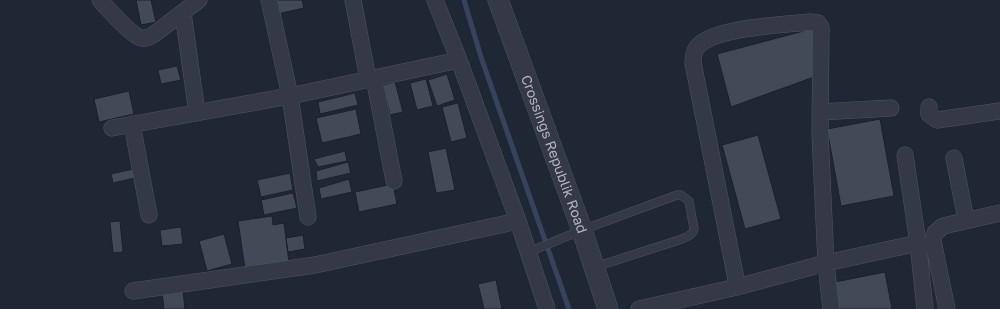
<svg xmlns="http://www.w3.org/2000/svg" width="1000" height="309" font-family="'Golos Text',sans-serif">
	<rect width="100%" height="100%" fill="#202734"/>
	<g fill="none" stroke-linecap="round" stroke-linejoin="round">
		<path stroke="#37435c" stroke-width="5" d="M464,0L481,57L569,309"/>
	</g>
	<path fill="#424a58" stroke="#1b202b" d="M136,0H151L156,22L141,25Z
		M269,0H302L304,8L273,15Z
		M815,28L814,77L731,107L717,54Z
		M177,66L181,80L161,84L158,70Z
		M447,74L455,100L437,106L428,80Z
		M426,79L433,106L417,110L410,83Z
		M395,82L403,112L390,115L383,85Z
		M129,91L134,114L99,122L94,99Z
		M355,93L358,105L320,114L318,102Z
		M458,103L467,138L451,142L442,107Z
		M356,109L361,134L322,143L316,118Z
		M880,119L894,196L841,206L827,129Z
		M758,135L781,219L745,229L722,145Z
		M446,148L455,190L436,193L428,152Z
		M345,151L347,161L318,167L314,159Z
		M348,162L351,173L317,181L316,171Z
		M133,169L135,178L113,183L111,174Z
		M290,173L293,190L261,197L257,180Z
		M349,179L352,192L321,199L319,188Z
		M393,184L397,204L359,212L355,192Z
		M293,193L297,208L264,215L261,200Z
		M272,216L273,225L284,223L289,262L245,269L238,221Z
		M120,221L123,252L113,253L110,222Z
		M181,227L183,244L162,246L160,230Z
		M224,234L232,264L207,271L199,241Z
		M303,235L305,249L288,252L286,238Z
		M885,272L892,309H835L830,283Z
		M496,280L502,309H484L478,284Z
		M183,290L185,309H164L162,292Z"/>
	<g fill="none" stroke-linecap="round" stroke-linejoin="round">
		<defs>
			<path id="service" d="M529,252L582,230L677,195H681L689,201L694,229C693,235 686,237 682,239L595,267"/>
			<path id="minor" d="M100,0C107,8 132,36 141,38C146,39 150,37 153,35L199,0
				M269,0L290,96L308,217
				M353,0L368,79
				M435,0L459,60L518,221L547,309
				M183,13L197,113
				M374,78L394,181
				M929,107V114L937,120L1000,111
				M820,112L891,108
				M132,124L149,215
				M112,128L290,96L459,60
				M905,155L918,243L925,309
				M954,158L966,220
				M737,287L826,263L918,243
				M133,291L315,265L518,221
				M639,309L737,287L735,274L693,63C693,57 694,50 698,46C716,27 784,25 810,22L818,23L821,27L820,134L826,263L831,309
				M947,309L933,241L935,233L943,226L1000,213"/>
			<g id="tertiary">
				<path id="s1" d="M498,0L582,230L608,309"/>
			</g>
		</defs>
		<use href="#service" stroke="#4e5460" stroke-width="9"/>
		<use href="#minor" stroke="#4e5460" stroke-width="17"/>
		<use href="#tertiary" stroke="#4e5460" stroke-width="21"/>
		<use href="#service" stroke="#343945" stroke-width="8"/>
		<use href="#minor" stroke="#343945" stroke-width="16"/>
		<use href="#tertiary" stroke="#343945" stroke-width="20"/>
	</g>
	<g text-anchor="middle" stroke-width="3" stroke-linejoin="round" paint-order="stroke">
		<g font-size="14" fill="#aeb4c2" stroke="#191e29">
			<text dy="5" stroke="none"><textPath href="#s1" startOffset="164">Crossings Republik Road</textPath></text>
		</g>
	</g>
</svg>
